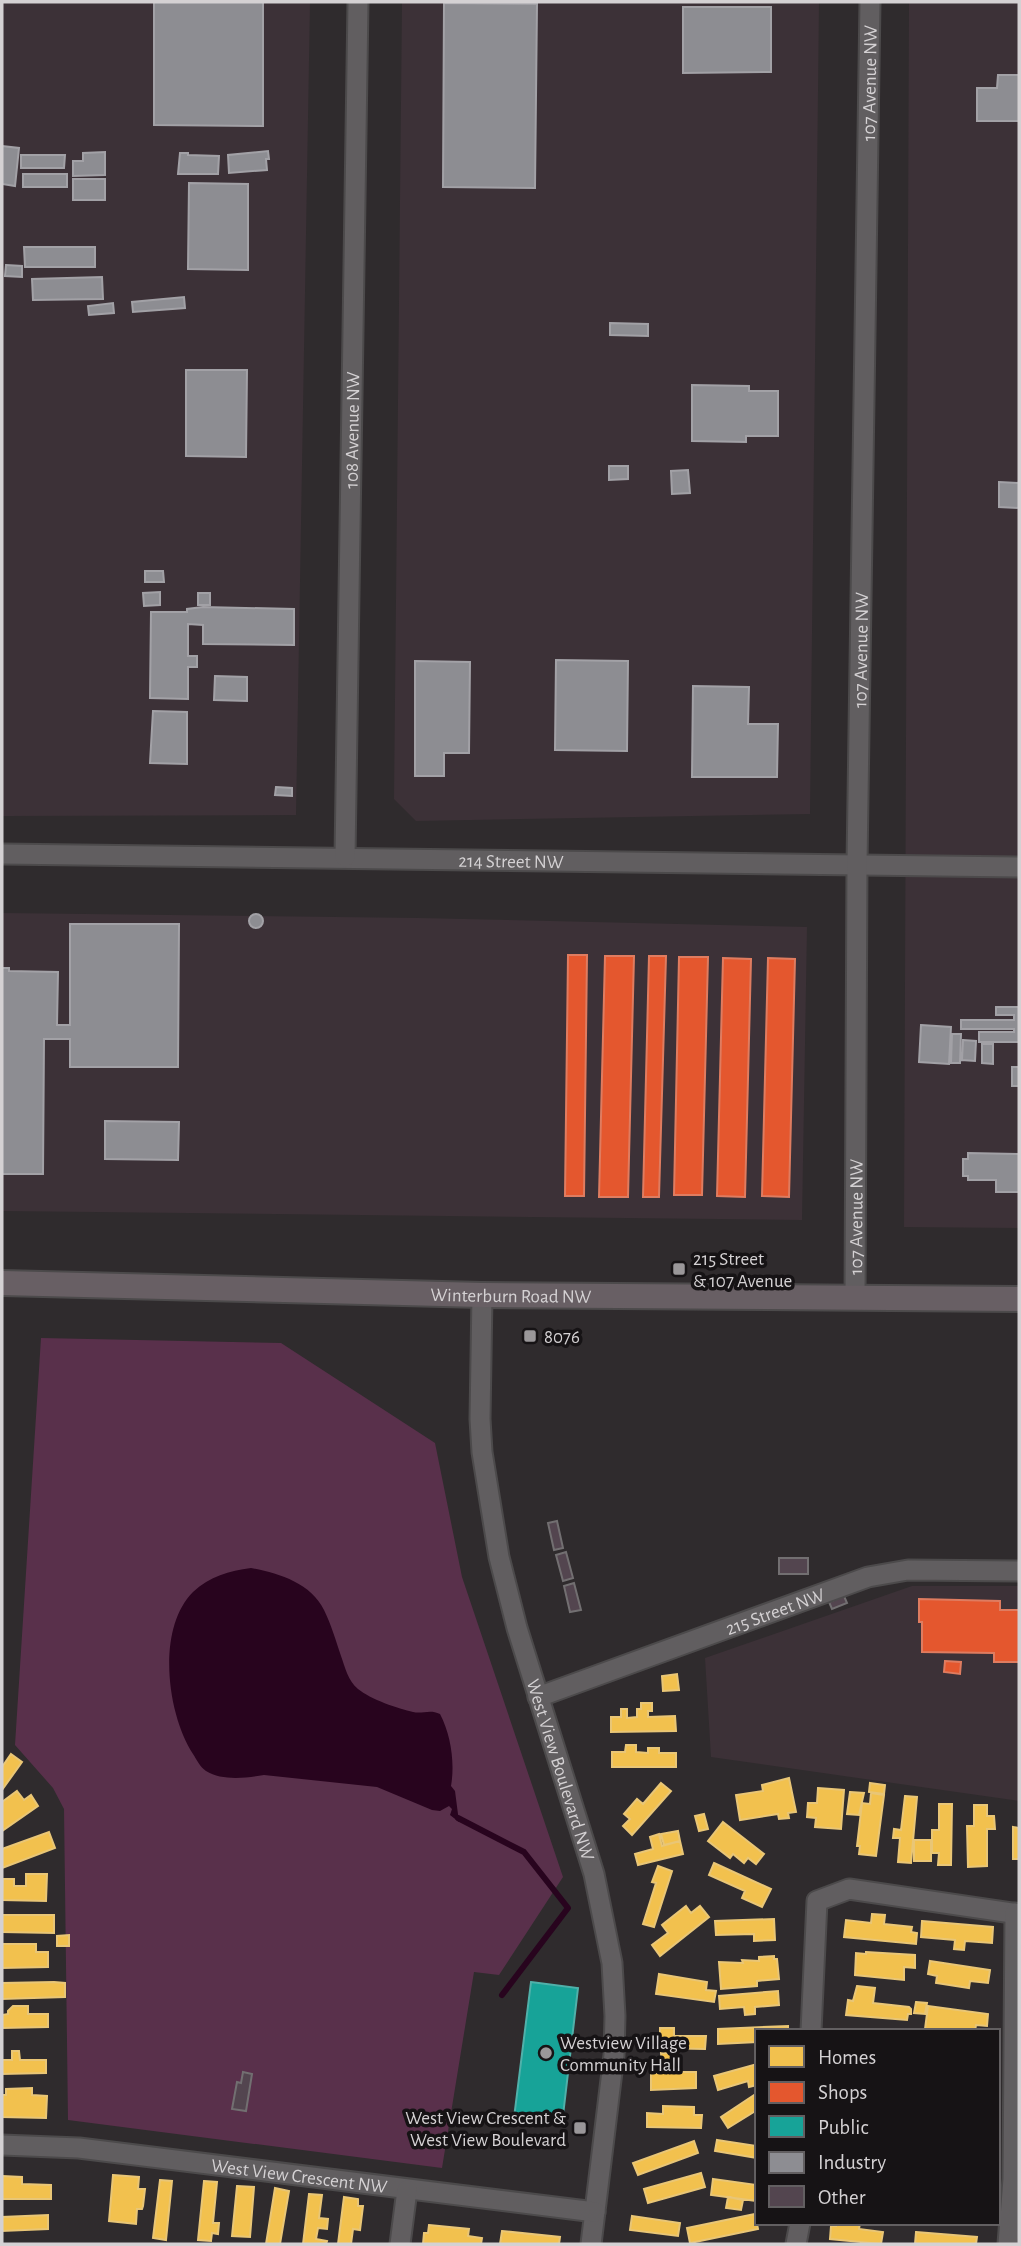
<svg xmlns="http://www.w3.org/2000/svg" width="1021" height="2246" font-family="'Alegreya Sans',sans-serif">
	<rect width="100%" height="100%" fill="#2f2b2d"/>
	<path fill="#3c3137" d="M2,2H310L296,815L2,816Z
		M402,2H819L810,814L416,821L394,799Z
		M909,2H1019V1228L904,1227Z
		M2,913L419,918L807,927L802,1220L2,1211Z
		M912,1586H1019V1801L711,1757L705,1658Z"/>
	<path fill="#59304b" d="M41,1338L281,1343L435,1443L462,1577L563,1877L499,1975L474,1972L442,2168L68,2120L64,1809L53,1788L15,1745Z"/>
	<path fill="#28041e" d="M251,1568C278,1573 311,1583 324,1610C331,1624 336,1641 341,1656C345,1667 348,1681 358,1689C370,1699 399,1709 413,1712C423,1714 430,1709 440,1714C451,1735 455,1763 451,1786L455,1791L459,1822L450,1815L452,1809L449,1806L440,1811L432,1810L377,1787L264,1775C246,1778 222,1781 206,1771C200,1767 197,1760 193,1754C167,1714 156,1629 193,1592C210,1576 229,1571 251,1568Z"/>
	<path fill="#f2c14e" stroke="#e9c676" stroke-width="2" d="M677,1674L679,1690L663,1691L662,1676Z
		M641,1703H652V1711H648V1717L675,1716L676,1731L611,1732V1717H621V1709H627V1718L637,1717V1709H641Z
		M626,1745H636V1752L648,1753V1748H659V1753H676V1767H612V1752H625Z
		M11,1754L22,1762L2,1790V1767Z
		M789,1778L796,1812L788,1813L789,1818L779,1819L778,1814L740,1820L736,1795L763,1791L762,1785Z
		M661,1783L671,1791L632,1835L623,1826L630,1819L624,1814L637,1799L643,1804Z
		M870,1783L885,1785L884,1794L869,1792Z
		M818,1788L844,1790L841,1829L815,1827L816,1818L807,1817L808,1803H817Z
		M17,1791L24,1800L31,1795L38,1806L2,1831V1802Z
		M850,1792L864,1793L859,1815L847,1814Z
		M871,1793L884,1795L876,1856L859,1854L860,1846H857L862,1803L870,1804Z
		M905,1796L917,1797L911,1863L898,1862L900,1838H893L894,1829L901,1830Z
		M939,1804H952L951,1865H938L939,1853H932V1830H939Z
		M974,1805H987V1816H994L995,1829H987V1866L968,1867L967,1826H974Z
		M704,1814L708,1829L699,1831L695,1816Z
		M723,1822L764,1854L756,1864L748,1858L744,1863L733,1854L730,1858L708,1841Z
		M1013,1827L1019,1828V1859H1013Z
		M678,1831L680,1841L664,1845L661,1834Z
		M49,1832L55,1848L2,1868V1849Z
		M659,1834L662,1846L680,1841L683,1854L638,1865L635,1854L653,1849L650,1837Z
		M914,1840H931V1861H914Z
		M714,1863L771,1889L762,1907L742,1898L745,1891L709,1875Z
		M658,1866L672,1871L654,1927L643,1924L656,1883L652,1882Z
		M26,1874H47L46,1901L2,1900L3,1879H14V1886H26Z
		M686,1906L691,1913L700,1906L709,1917L660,1956L652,1945L668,1933L662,1925Z
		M872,1914L885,1915L884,1924L912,1927L911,1932L917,1933L916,1944L844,1937L846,1920L871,1923Z
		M2,1915H54V1933L2,1932Z
		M774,1919L775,1940L754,1941V1934L716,1935L715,1921Z
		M922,1921L993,1927L992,1943L965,1941L964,1950L954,1949L955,1940L921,1937Z
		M69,1935V1946H57V1936Z
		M2,1944H36V1952H48V1967L2,1968Z
		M866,1952L915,1955V1968L904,1967V1980L855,1975L856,1953L866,1954Z
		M774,1956V1959H777L779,1979L757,1981V1986L721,1989L719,1962L743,1963L742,1960L759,1961V1957Z
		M930,1961L990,1970L988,1983L970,1981L969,1988L936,1983L937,1976L928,1974Z
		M659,1974L707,1982L706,1990L716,1991L714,2002L656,1994Z
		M54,1982L65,1983V1997L2,1999V1983Z
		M857,1986L875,1988L873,2003L909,2007L911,2009V2014H908L907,2020L846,2015L848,2000L853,2001Z
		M778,1991L779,2005L755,2007V2014L745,2015L744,2007L720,2009L719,1996Z
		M916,2002L927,2003L925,2014L914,2013Z
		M13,2006H28V2014H48V2027L2,2028V2015L8,2014V2011Z
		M928,2006L988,2014L987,2026L976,2025L975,2031L925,2029Z
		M788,2026V2031H757V2042L718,2044V2029Z
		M660,2028H674V2036H706L705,2049L652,2048V2035H660Z
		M12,2051H19L20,2060H46V2073L2,2074V2060H12Z
		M661,2053H673L674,2065H662Z
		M757,2064V2085L749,2087L748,2081L718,2090L714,2076Z
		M660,2065H679V2072H696V2088L651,2090V2073H660Z
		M32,2088V2095L47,2096L46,2118L2,2117V2095H6V2089Z
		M757,2093V2110L728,2128L721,2117Z
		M663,2106L694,2107V2115H702L701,2128L647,2127V2113L663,2114Z
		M717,2140L757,2146V2158L715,2151Z
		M694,2141L698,2153L638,2175L633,2163Z
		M701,2173L705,2187L648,2203L644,2189Z
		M113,2175L139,2177L138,2189H145L143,2206L142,2209H137L136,2224L109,2221Z
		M2,2176L22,2177V2184L51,2185V2199H2Z
		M713,2179L757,2185V2201L711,2195Z
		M160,2180L172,2181L166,2240L153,2238Z
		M204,2181L217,2182L213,2223H219L218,2234L212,2233L211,2241L198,2240Z
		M237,2186L254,2187L250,2237L232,2236Z
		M275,2188L289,2191L280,2244H266Z
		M309,2194L322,2195L319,2218L328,2219L327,2229L318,2228L316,2239L327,2241L326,2244H303Z
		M344,2197L358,2199V2206H363L360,2230L353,2229L351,2244H338Z
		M728,2197L743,2200L741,2210L726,2208Z
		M755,2214L758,2229L690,2243L687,2228Z
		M48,2215V2229L2,2231V2217Z
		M632,2216L680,2223L678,2236L630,2230Z
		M836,2223H860L859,2229L883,2232L881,2244L830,2239L831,2226H836Z
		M429,2225L469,2229L468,2236L482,2238L481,2244H423L424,2233H428Z
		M502,2231L560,2237L559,2244H500Z
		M916,2232L977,2237L976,2244H915Z"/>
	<path fill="#e4572e" stroke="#df7c60" stroke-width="2" d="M568,955H587L584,1196H565Z
		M605,956H634L628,1197H599Z
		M649,956H666L659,1197H643Z
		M679,957H708L702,1195H674Z
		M723,958L751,959L745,1197L717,1196Z
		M768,958L795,959L789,1197L762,1196Z
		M919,1599L1000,1601V1610H1019V1606V1662H994V1653L922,1652V1622H919Z
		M945,1661L961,1662L960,1674L944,1672Z"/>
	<path fill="#17a398" stroke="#50b1aa" stroke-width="2" d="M531,1982L578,1988L562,2124L514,2118Z"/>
	<path fill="#8d8d92" stroke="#a2a1a6" stroke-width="2" d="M154,2H263V126L154,125Z
		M444,3L537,4L535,188L443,187Z
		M683,7H771V72L683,73Z
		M998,75H1019V121H977V88H997Z
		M2,146L19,148L15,186L2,184Z
		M268,151L269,159H266L267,170L229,173L228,155Z
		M105,152V175L73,176V161H83V153Z
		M180,153H188V155L219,156L218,174H178Z
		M21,155H65L64,168H21Z
		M23,174H67V187H23Z
		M73,179H105V200H73Z
		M189,183L248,184V270L188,269Z
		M24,247H95V267H25Z
		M6,265L22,266V277L5,276Z
		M102,277L103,299L33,300L32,279Z
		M184,297L185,308L133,312L132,302Z
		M113,303L114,313L89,315L88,306Z
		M610,323L648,324V336L610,335Z
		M186,370H247L246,457L186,456Z
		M692,385L749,386V391H778V436H746V442L692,441Z
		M609,466H628V479L609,480Z
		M688,470L690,493L672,494L671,471Z
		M999,482L1019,483V508L999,507Z
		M145,571H163L164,582H145Z
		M160,592V605L144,606L143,593Z
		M198,593H210V605H198Z
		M203,607L294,609V645L203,644V625L188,624V656H197V667H188V699L150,698L151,612H187V609Z
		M556,660L628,661L627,751L555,750Z
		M415,661L470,662L469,753H444V776H415Z
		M215,676L247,677V701L214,700Z
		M693,686L749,687L748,724H778L777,777H692Z
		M153,711L187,712V764L150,763Z
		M276,787L292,788V796L275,795Z
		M249 921a7 7 0 1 1 14 0a7 7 0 1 1-14 0Z
		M70,924H179L178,1067H70V1039H44L43,1174H2V968H9V971L58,972L57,1025H70Z
		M996,1007H1019V1042H979V1032H1014V1029H961V1020H1014V1015H996Z
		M921,1025L951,1027L949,1064L919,1062Z
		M952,1034H961L960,1063H951Z
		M963,1040L976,1041L975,1061L962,1060Z
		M982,1044H993V1064L982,1063Z
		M1012,1067H1019V1086H1012Z
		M105,1121L179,1122L178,1160L105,1159Z
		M968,1153L1019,1154V1192H996V1180H968V1176H963V1159H968Z"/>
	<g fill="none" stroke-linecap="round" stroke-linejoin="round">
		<path stroke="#28041e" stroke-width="6" d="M458,1818L524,1852L568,1908L502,1995"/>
	</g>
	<path fill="#53454f" stroke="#726f71" stroke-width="2" d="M557,1521L563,1548L554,1550L548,1523Z
		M566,1552L573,1578L563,1581L556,1555Z
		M779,1558H808V1574H779Z
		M574,1583L581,1610L570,1612L564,1586Z
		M844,1596L847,1603L832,1609L829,1602Z
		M243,2072L252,2074L246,2111L232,2109L237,2082L241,2083Z"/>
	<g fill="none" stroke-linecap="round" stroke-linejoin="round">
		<defs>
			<g id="minor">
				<path id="s1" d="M2,854L1019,867"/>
				<path id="s2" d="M345,857L358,2"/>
				<path id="s3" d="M482,1295L480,1419L482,1452L499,1557L517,1628L594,1874L612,1963L615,2016L614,2055L591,2244"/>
				<path id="s4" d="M855,1299L857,864L870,2"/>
				<path id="s5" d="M538,1697L868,1577L908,1570L1019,1571"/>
				<path d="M811,2031L817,1901L849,1889L1019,1914"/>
				<path id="s6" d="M2,2145L79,2148L595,2212"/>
				<path d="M400,2244L407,2190"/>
				<path d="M796,2244L800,2223"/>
				<path d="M1008,2244L1013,2179L1015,1913"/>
			</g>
			<g id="major">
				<path id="s7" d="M2,1283L482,1295L1019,1299"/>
			</g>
		</defs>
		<use href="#minor" stroke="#4c4a4b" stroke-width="23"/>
		<use href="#major" stroke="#4c4a4b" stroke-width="28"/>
		<use href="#minor" stroke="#615e60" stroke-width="19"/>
		<use href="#major" stroke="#685f64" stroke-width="24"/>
	</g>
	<g fill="#9a9799" stroke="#161315" stroke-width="2.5">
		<rect x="672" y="1262" width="14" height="14" rx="3.5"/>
		<rect x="523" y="1329" width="14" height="14" rx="3.5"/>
		<circle cx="546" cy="2053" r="7"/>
		<rect x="573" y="2121" width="14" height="14" rx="3.5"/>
	</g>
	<g text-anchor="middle" stroke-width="7" stroke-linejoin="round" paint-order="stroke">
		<g font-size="19" fill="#d4d1d3" stroke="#161315">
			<text dy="7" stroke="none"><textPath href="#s4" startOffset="1216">107 Avenue NW</textPath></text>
			<text dy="7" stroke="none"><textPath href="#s2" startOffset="427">108 Avenue NW</textPath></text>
			<text dy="7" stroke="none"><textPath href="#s4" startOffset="649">107 Avenue NW</textPath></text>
			<text dy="7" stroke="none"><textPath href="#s1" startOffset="509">214 Street NW</textPath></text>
			<text dy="7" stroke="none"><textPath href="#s4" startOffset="82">107 Avenue NW</textPath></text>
			<text dy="7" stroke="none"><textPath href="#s7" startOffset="509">Winterburn Road NW</textPath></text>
			<text dy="7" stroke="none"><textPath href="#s5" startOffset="252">215 Street NW</textPath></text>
			<text dy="7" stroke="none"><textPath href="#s3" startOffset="485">West View Boulevard NW</textPath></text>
			<text dy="7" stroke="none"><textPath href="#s6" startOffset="299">West View Crescent NW</textPath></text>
		</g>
		<g font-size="19" fill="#d4d1d3" stroke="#161315" text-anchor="start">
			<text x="693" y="1265">215 Street<tspan x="693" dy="22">&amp; 107 Avenue</tspan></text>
			<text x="544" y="1343">8076</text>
			<text x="560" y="2049">Westview Village<tspan x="560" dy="22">Community Hall</tspan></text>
			<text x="566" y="2124" text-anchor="end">West View Crescent &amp;<tspan x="566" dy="22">West View Boulevard</tspan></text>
		</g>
	</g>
	<rect width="1021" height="2246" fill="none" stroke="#d4d1d3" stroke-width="7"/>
	<rect x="755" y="2029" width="245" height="196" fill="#161315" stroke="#625f61" stroke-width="2"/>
	<rect x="769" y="2046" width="35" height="21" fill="#f2c14e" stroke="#625f61" stroke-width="2"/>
	<text x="818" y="2064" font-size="21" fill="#d4d1d3">Homes</text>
	<rect x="769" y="2082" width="35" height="21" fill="#e4572e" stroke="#625f61" stroke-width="2"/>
	<text x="818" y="2099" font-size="21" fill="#d4d1d3">Shops</text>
	<rect x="769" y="2116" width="35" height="21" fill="#17a398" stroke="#625f61" stroke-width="2"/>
	<text x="818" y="2134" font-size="21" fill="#d4d1d3">Public</text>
	<rect x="769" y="2152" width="35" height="21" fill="#8d8d92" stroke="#625f61" stroke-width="2"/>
	<text x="818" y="2169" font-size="21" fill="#d4d1d3">Industry</text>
	<rect x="769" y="2186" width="35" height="21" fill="#53454f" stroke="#625f61" stroke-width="2"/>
	<text x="818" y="2204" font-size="21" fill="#d4d1d3">Other</text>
</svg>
